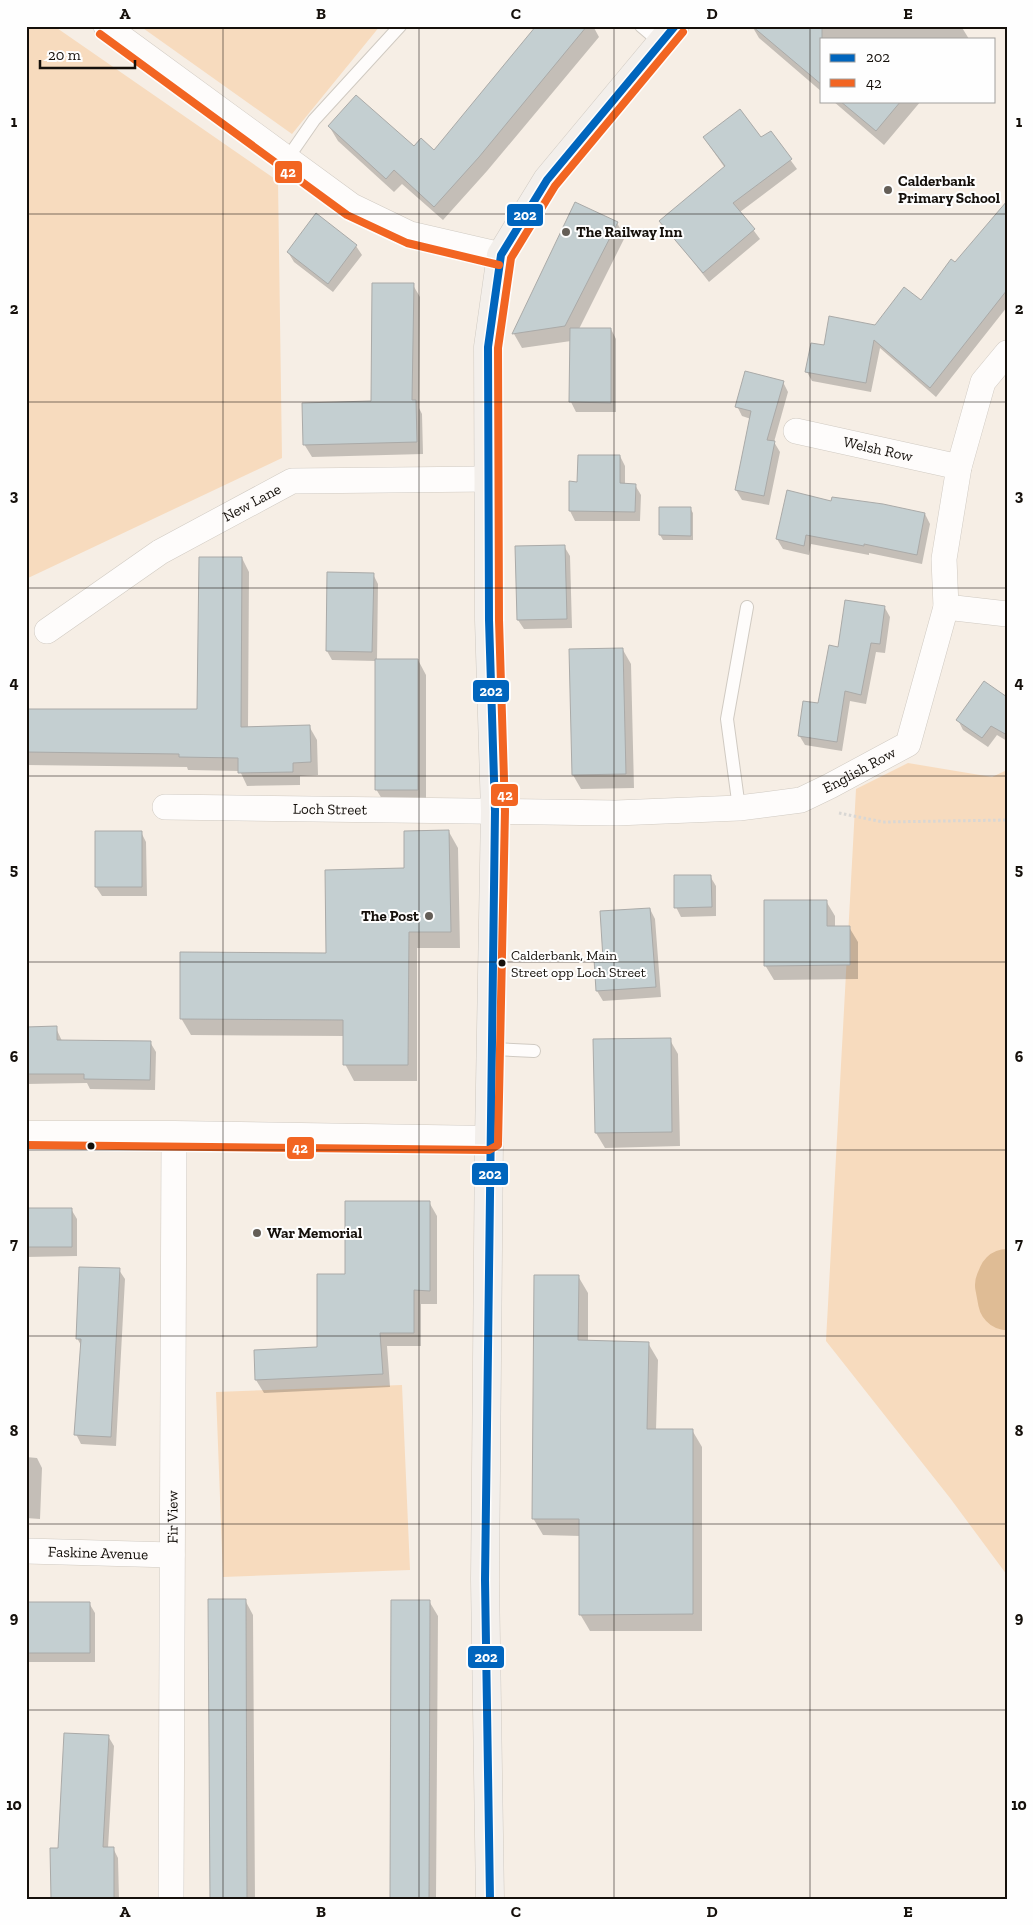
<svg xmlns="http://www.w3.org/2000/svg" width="1033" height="1925" font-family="'Zilla Slab',serif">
	<rect width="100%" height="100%" fill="#f6eee5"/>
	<path fill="#f7dbbe" d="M26,26H54L278,181L282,458L26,579Z
		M140,26H380L292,134Z
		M908,763L992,777L1007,770V1575L950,1498L826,1341L856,789Z
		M402,1385L410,1570L223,1577L216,1392Z"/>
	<path fill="#0003" d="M538,26H593L599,37L487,171L443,220L402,184L394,192L338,141L329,126L414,148L434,151Z
		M752,26H961L969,39H822V92L759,38Z
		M833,101H921L884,145Z
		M770,132L797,169L740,212L760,239L709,282L661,221L725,168L704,138L761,139Z
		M1007,203V307L936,397L880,348L871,392L812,381L807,372L825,346L876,326L921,302Z
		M617,223L625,237L579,329H611L616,339V412H576L571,402V341L522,348L514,334Z
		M356,246L362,255L333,292L294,262L288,252Z
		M413,285L420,297L419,408L422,414L423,454L312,457L304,444L372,402Z
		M783,382L788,392L774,442L780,452L769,505L742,500L736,490L751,419L742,416L737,406Z
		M620,456L625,466V485H635L641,495L640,521H575L570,511L579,483Z
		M832,502L925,514L930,524L922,564L869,553V555L811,544L809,555L783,549L777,539Z
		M660,508H690L693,513V540H663L660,535Z
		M564,546L570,556L572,628L524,629L518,620Z
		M242,558L249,572L248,728L309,726L317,740L318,775L300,776V785L247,786L240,771L188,770L187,767L26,765V710L198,711Z
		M373,574L378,584L377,660H418L426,675V804H385L376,789V661L332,660L327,651Z
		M885,608L890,617L885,653L876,652L866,704L850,701L842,751L805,745L799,735L819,704L839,649Z
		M623,650L631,664L634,788L581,789L573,775Z
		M1007,699V741L997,735L988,747L963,730L958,720Z
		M141,832L146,842L147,896H102L96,887Z
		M449,832L458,848L460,948H417V1081H354L345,1064V1036L191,1035L181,1018L328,954L406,870Z
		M710,876L716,886V916L681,917L676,907Z
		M826,901L835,916V927H849L858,942V979L774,980L765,965Z
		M650,909L655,919L661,997L603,1001L597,991L595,960H604Z
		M26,1028H56L62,1041L150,1042L156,1052L155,1090L90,1089L87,1083L26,1084Z
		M595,1040H670L678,1054L680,1146L605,1148L596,1133Z
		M429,1202L437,1216V1304H421V1346H387L390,1387L264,1393L256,1380L318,1348L346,1275Z
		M26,1209H71L77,1219V1256L26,1257Z
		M119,1270L125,1279L116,1446L81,1444L76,1434L82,1347L77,1338Z
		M578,1276L588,1293V1341L648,1343L658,1360L656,1430H692L702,1447V1631H590L580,1614V1536L543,1535L533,1518Z
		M26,1457L37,1458L42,1468L40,1519L26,1518Z
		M245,1600L253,1615L255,1899H211Z
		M429,1601L438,1616L436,1899H391Z
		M26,1603H89L95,1613V1662H26Z
		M108,1736L114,1746L108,1848H113L118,1858L119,1899H52L59,1849Z"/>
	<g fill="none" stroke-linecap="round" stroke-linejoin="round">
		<path stroke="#dfbc95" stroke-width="58" d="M1007,1278L1004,1285L1007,1301"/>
	</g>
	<path fill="#c4cfd1" stroke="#aaaaa8" d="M536,26H587L479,157L434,207L394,170L386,179L328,126L356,95L414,146L421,138L434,150Z
		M752,26H822V85Z
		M840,101H901L876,131Z
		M740,109L761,137L771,131L792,159L733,203L755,229L703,273L659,221L725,166L703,137Z
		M1007,201V290L930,388L874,340L866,383L805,372L811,343L824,345L829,316L875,325L904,287L921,300L951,259L955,262Z
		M575,202L618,222L565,326L512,334Z
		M316,213L357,245L328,284L287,252Z
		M372,283H414L412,400H416L417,442L303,445L302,403L371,401Z
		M570,328H611V403L569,402Z
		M745,371L784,381L767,440L775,441L764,496L735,490L751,411L735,407Z
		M578,455H620V483L636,484L635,512L569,511V481L577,482Z
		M787,490L831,501L832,497L883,504L925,513L917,555L864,544V546L806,535L804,546L776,539Z
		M659,507H691V536L659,535Z
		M565,545L567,619L517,620L515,546Z
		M199,557H242L241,727L310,725L311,762L293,763V772L238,773V758L179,757V754L26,752V709H197Z
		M327,572L374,573L372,652L326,651Z
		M845,600L885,606L880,644L871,643L861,695L845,691L837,742L798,736L803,701L818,703L829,645L838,647Z
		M623,648L626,774L572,775L569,649Z
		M375,659H418V790H375Z
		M984,681L1007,697V735L991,726L982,738L956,720Z
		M449,830L451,932H409L408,1065H343V1020L180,1019V952L326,953L325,870L404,868V831Z
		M95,831H142V887H95Z
		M674,875H711L712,907L674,908Z
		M764,900H827V926H850V965L764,966Z
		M650,908L656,987L596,991L594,959H603L600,911Z
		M57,1026V1040L151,1041L150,1080L84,1079V1074H26V1027Z
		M671,1038L672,1132L595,1133L593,1039Z
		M345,1201H430V1291L414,1290V1333H380L383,1374L255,1380L254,1350L317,1347V1274H345Z
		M26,1208H72V1247H26Z
		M79,1267L120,1268L111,1437L74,1435L81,1339H76Z
		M534,1275H579L578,1340L649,1342L647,1429H693V1614L579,1615V1519H532Z
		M208,1599H246L247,1899H210Z
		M391,1600H430L429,1899H390Z
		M26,1602H90V1653H26Z
		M64,1733L109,1735L103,1847H114V1899H51L50,1848H58Z"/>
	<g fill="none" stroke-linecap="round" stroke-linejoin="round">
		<defs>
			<path id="service" d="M641,26L661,43
				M287,159L314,120L400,26
				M739,808L727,719L747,607
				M492,1049L534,1051"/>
			<g id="minor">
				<path d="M106,26L352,206L410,234L501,255"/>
				<path id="s1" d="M796,431L959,467"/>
				<path d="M946,607L1007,614"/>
				<path id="s2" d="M47,631L160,552L292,481L489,479"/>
				<path id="s3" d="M165,807L616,813L739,808L801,800L830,786L908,744L946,607L944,559L959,467L983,382L1007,353"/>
				<path id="s4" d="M26,1551L172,1555"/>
				<path id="s5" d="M171,1899L174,1135"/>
			</g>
			<path id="tertiary" d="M26,1135H174L489,1140"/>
			<path id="secondary" d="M490,1899L485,1580L489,1140L495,811L489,620L488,347L501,255L547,180L675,26"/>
		</defs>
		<use href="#service" stroke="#d0cac2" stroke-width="14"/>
		<use href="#minor" stroke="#d0cac2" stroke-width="26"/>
		<use href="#tertiary" stroke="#d0cac2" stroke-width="29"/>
		<use href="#secondary" stroke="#d0cac2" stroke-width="29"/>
		<path stroke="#d9d7d4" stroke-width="3" stroke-dasharray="2.5 2.5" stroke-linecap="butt" d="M839,813L883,822L1007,820"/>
		<use href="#service" stroke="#fefcfb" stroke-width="12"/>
		<use href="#minor" stroke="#fefcfb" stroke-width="25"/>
		<use href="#tertiary" stroke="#fefcfb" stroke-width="28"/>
		<use href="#secondary" stroke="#f3efeb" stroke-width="28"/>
		<defs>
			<path id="bus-1" d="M490,1899L485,1580L495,811L489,620L488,347L501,255L547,180L675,26"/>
			<path id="bus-2" d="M100,34L347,215L407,243L499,265
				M26,1145L489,1150L498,1145L505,811L499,620L498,348L511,258L555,186L683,32"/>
		</defs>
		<use href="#bus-1" stroke="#fefefe" stroke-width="11"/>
		<use href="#bus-2" stroke="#fefefe" stroke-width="11"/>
		<use href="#bus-1" stroke="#0065bd" stroke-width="8"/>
		<use href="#bus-2" stroke="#f26522" stroke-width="8"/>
	</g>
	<path fill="none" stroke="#15100b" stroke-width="1" stroke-opacity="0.55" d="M223,26V1899M419,26V1899M614,26V1899M810,26V1899M26,214H1007M26,402H1007M26,588H1007M26,776H1007M26,962H1007M26,1150H1007M26,1336H1007M26,1524H1007M26,1710H1007"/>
	<g fill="#645e57" stroke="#fefefe" stroke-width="2">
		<circle cx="888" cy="190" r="5"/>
		<circle cx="566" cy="232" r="5"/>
		<circle cx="429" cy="916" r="5"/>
		<circle cx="257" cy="1233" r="5"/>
	</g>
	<g fill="#15100b" stroke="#fefefe" stroke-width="2">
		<circle cx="502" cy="963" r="4.5"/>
		<circle cx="91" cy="1146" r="4.5"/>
	</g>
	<g text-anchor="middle" stroke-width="4" stroke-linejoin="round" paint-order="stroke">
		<g font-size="14" fill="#15100b" stroke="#fefefe" text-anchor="start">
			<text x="511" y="960">Calderbank, Main<tspan x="511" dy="17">Street opp Loch Street</tspan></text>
		</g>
		<g font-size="15" font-weight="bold" fill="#15100b" stroke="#fefefe" text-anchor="start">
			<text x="898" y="186">Calderbank<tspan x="898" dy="17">Primary School</tspan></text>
			<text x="576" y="237">The Railway Inn</text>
			<text x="419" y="921" text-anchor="end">The Post</text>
			<text x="267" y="1238">War Memorial</text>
		</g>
		<g font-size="15" fill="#15100b" stroke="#fefefe">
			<text dy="5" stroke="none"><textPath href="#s1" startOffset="84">Welsh Row</textPath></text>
			<text dy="5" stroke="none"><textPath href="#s2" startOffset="242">New Lane</textPath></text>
			<text dy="5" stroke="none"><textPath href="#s3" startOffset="702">English Row</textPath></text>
			<text dy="5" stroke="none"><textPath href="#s3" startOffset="165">Loch Street</textPath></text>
			<text dy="5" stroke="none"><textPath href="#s5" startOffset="382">Fir View</textPath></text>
			<text dy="5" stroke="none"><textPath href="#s4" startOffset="72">Faskine Avenue</textPath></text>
		</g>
	</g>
	<g stroke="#fefefe" stroke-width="2">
		<rect x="274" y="160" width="29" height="24" rx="5" fill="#f26522"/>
		<rect x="506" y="203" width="38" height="24" rx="5" fill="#0065bd"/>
		<rect x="472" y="679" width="38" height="24" rx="5" fill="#0065bd"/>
		<rect x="490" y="783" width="29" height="24" rx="5" fill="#f26522"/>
		<rect x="286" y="1136" width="29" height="24" rx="5" fill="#f26522"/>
		<rect x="471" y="1162" width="38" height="24" rx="5" fill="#0065bd"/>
		<rect x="467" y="1645" width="38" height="24" rx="5" fill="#0065bd"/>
	</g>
	<g font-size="14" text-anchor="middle" font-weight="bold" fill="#fff">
		<text x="288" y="177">42</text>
		<text x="525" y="220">202</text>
		<text x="491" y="696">202</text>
		<text x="505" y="800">42</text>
		<text x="300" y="1153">42</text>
		<text x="490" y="1179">202</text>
		<text x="486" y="1662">202</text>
	</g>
	<rect width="1033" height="1925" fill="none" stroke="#fefefe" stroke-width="55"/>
	<rect x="820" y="38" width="175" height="65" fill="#fefefe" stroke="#a19f9d"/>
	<rect x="830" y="54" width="25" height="8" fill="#0065bd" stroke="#a19f9d"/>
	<text x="866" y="62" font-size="15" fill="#15100b">202</text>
	<rect x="830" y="79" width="25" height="8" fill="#f26522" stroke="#a19f9d"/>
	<text x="866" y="88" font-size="15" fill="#15100b">42</text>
	<path d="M40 60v8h95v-8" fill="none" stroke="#15100b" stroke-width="2.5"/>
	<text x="48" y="60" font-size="15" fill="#15100b" stroke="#fefefe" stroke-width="4" paint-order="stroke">20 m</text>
	<rect x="28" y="28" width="978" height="1870" fill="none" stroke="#15100b" stroke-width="2"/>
	<g font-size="16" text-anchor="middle" font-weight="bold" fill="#15100b">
		<text x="125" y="19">A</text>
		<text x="321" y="19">B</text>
		<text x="516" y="19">C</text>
		<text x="712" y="19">D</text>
		<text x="908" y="19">E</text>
		<text x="14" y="127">1</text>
		<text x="1019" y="127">1</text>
		<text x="14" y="314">2</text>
		<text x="1019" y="314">2</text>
		<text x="14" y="501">3</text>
		<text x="1019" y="501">3</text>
		<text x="14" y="688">4</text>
		<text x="1019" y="688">4</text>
		<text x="14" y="875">5</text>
		<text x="1019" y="875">5</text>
		<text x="14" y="1062">6</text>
		<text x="1019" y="1062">6</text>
		<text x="14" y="1249">7</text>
		<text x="1019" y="1249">7</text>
		<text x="14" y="1436">8</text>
		<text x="1019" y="1436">8</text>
		<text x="14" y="1623">9</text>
		<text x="1019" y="1623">9</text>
		<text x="14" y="1810">10</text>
		<text x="1019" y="1810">10</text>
		<text x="125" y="1917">A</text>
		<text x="321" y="1917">B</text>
		<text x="516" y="1917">C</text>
		<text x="712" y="1917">D</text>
		<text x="908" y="1917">E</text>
	</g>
</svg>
